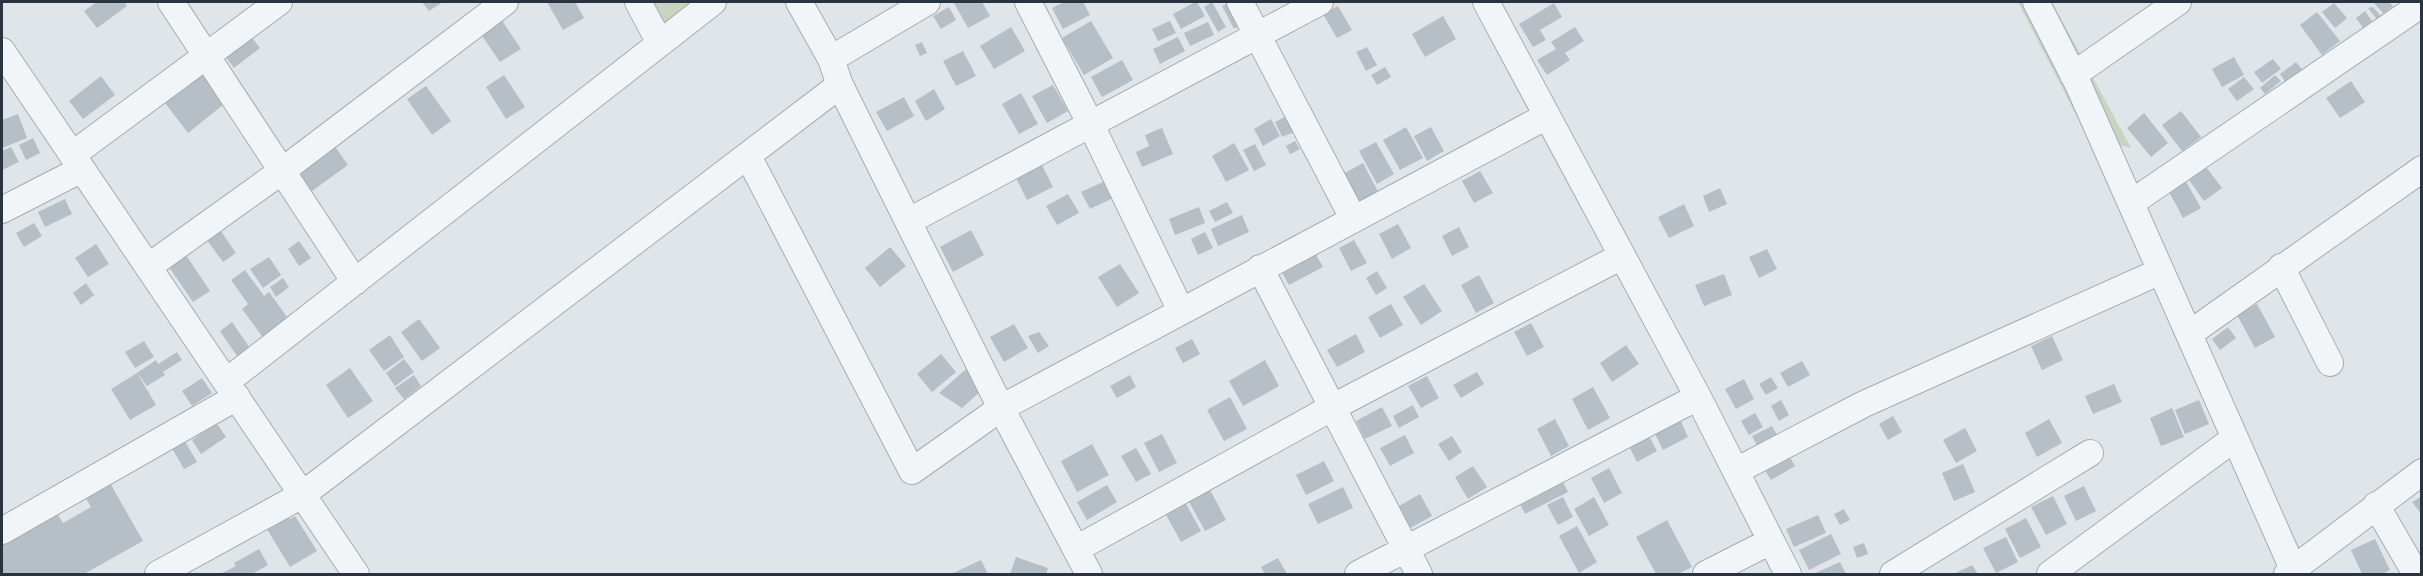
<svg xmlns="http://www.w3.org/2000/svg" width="2423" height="576" font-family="'PT Sans',sans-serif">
	<rect width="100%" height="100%" fill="#dfe5e9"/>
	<path fill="#c8d3c0" d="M644,2H694L661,30Z
		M2018,2H2052L2131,148L2087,136Z"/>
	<path fill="#b7bfc6" d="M97,2H124L127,6L97,28L84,11Z
		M422,2H443L429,11Z
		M547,2H575L584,18L563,30Z
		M957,2H982L990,16L968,28L954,3Z
		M1064,2H1083L1090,15L1063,29L1052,8Z
		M1195,2H1197L1205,16L1181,29L1173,14Z
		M1212,2L1226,27L1218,32L1204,7Z
		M1229,2L1241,25L1234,29L1222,6Z
		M2373,2H2389L2393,6L2384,14Z
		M1554,3L1562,17L1540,30L1546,40L1533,47L1519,24Z
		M2334,3L2347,18L2335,28L2322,12Z
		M1338,6L1352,30L1337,38L1323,14Z
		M949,7L956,20L941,29L933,16Z
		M2373,7L2383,19L2379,22L2368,8Z
		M2365,11L2372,21L2363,28L2356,18Z
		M2317,12L2340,41L2322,55L2300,25Z
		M499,16L521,49L500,62L478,30Z
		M1443,16L1456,39L1425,57L1412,34Z
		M1091,21L1113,58L1084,75L1062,38Z
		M1170,21L1176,33L1158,41L1152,29Z
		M1208,22L1214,35L1190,46L1184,33Z
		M1011,27L1025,51L994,69L980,46Z
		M1575,27L1584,41L1565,53L1570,60L1547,75L1537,60L1556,49L1551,42Z
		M245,29L260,48L234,68L220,49Z
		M1178,37L1185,51L1160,64L1153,49Z
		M922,42L927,53L920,56L915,45Z
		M1367,47L1377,65L1366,71L1356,52Z
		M963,51L976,76L956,86L943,61Z
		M2234,57L2244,75L2222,87L2212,69Z
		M2273,59L2281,69L2262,83L2254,72Z
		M1122,60L1133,80L1102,97L1091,77Z
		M2296,62L2305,73L2288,86L2280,74Z
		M1385,67L1391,77L1377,85L1371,75Z
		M202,68L228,101L188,133L162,99Z
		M504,75L525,107L506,119L486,87Z
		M2275,75L2281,81L2265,94L2260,88Z
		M101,76L115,95L83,119L69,101Z
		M2244,77L2254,89L2237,101L2228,89Z
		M2351,81L2365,102L2340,118L2326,98Z
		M1053,85L1068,111L1047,123L1032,96Z
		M426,86L451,121L432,135L407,99Z
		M934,89L945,109L926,121L915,101Z
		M1021,93L1038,124L1019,134L1002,104Z
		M904,97L914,116L887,131L876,112Z
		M2181,111L2201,137L2182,151L2162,125Z
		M2144,113L2168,143L2151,157L2127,128Z
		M18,114L27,138L2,148V120Z
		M1287,116L1294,132L1282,137L1275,122Z
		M1271,119L1280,136L1263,146L1254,129Z
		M1406,127L1423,158L1400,170L1383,140Z
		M1431,127L1444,151L1427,161L1414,136Z
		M1162,128L1173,154L1142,167L1136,152L1149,146L1145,135Z
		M33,138L40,153L26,160L19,145Z
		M1295,141L1300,149L1290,154L1286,146Z
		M1376,142L1394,174L1377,184L1359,151Z
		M1234,143L1249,170L1226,182L1212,156Z
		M333,144L348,165L312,191L297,170Z
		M1255,144L1266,165L1254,171L1243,150Z
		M11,147L19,162L2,170V151Z
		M1039,159L1053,187L1027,200L1013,172Z
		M1363,163L1380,195L1360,206L1343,174Z
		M2203,163L2222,188L2204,201L2186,176Z
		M1480,171L1493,193L1474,203L1462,181Z
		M2184,178L2201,208L2183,218L2167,188Z
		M1105,181L1113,198L1090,209L1081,192Z
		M1720,188L1727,204L1709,212L1703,196Z
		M1068,194L1079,213L1057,225L1046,206Z
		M65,199L72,214L45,227L38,212Z
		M1227,202L1233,213L1215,222L1209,211Z
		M1684,204L1694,226L1669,238L1658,217Z
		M1199,207L1205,223L1175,235L1169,219Z
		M1242,215L1249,232L1218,246L1211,229Z
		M34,223L42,236L24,247L16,233Z
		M1398,224L1411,248L1392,259L1379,234Z
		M1459,227L1469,247L1452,256L1442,236Z
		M220,230L236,253L223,262L207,240Z
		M971,230L984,255L953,272L940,247Z
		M1205,232L1213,248L1198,255L1191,239Z
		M1354,240L1367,263L1351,271L1339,248Z
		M299,241L311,258L299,266L288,249Z
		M96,244L109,264L88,277L75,258Z
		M890,247L906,266L880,287L865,268Z
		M1767,249L1777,269L1759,278L1749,257Z
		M1314,251L1323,267L1289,285L1280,269Z
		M186,255L210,291L193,302L169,267Z
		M269,257L281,275L263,288L250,269Z
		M1120,264L1139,293L1117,307L1098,277Z
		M245,270L264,296L269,292L293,325L267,343L242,309L248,304L231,280Z
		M1377,271L1387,288L1376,295L1366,278Z
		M1724,274L1732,295L1704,306L1695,285Z
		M1479,275L1494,303L1476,313L1461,285Z
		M283,278L289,287L276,297L270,287Z
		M86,283L94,295L81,305L73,293Z
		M1424,284L1442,311L1421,325L1403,297Z
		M1391,304L1403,325L1380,338L1368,317Z
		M2257,304L2275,337L2255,348L2237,315Z
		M419,319L440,348L422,361L401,332Z
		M232,322L252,351L239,359L220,331Z
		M1531,323L1544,347L1527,356L1514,332Z
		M1014,324L1028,348L1004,362L990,337Z
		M2228,327L2236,338L2220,350L2212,339Z
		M1039,332L1049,346L1038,353L1028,336Z
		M1356,334L1365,352L1337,367L1327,350Z
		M390,335L404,357L384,371L369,350Z
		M2052,336L2063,360L2042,370L2031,346Z
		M1192,339L1200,354L1183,363L1175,348Z
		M144,341L154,357L135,368L125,352Z
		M1626,345L1639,364L1612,382L1600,363Z
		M177,352L182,360L163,372L165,375L147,386L137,373L156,360L158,364Z
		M941,354L956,372L932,392L917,374Z
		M404,359L414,372L395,386L386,373Z
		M1265,360L1279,386L1243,406L1229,381Z
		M1802,361L1810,375L1788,387L1780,373Z
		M350,368L373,401L348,418L326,385Z
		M966,369L983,389L962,408L939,393Z
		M1477,372L1484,384L1461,398L1453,385Z
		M137,373L156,405L130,420L111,389Z
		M414,375L421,386L404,399L395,388Z
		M1130,375L1136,387L1117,398L1110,386Z
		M1427,376L1439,398L1421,408L1408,386Z
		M1771,377L1778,388L1766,395L1759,384Z
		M202,378L212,393L192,406L182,391Z
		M1744,379L1754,399L1736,409L1725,389Z
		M2114,384L2122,402L2093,414L2085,396Z
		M1593,387L1610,418L1588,430L1572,399Z
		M1230,397L1247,429L1224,441L1207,410Z
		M1781,400L1789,415L1779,421L1771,406Z
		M2199,400L2209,424L2185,434L2175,410Z
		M1413,405L1419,417L1399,428L1393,416Z
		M1382,407L1392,426L1365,439L1356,421Z
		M2172,408L2184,437L2161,446L2150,418Z
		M1755,413L1763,427L1749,435L1741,421Z
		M1678,415L1688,437L1663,450L1652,428Z
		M212,416L226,437L201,454L192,440L205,431L200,424Z
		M1893,416L1902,432L1888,440L1879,424Z
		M1555,419L1569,446L1551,456L1537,429Z
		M2049,419L2062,443L2037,457L2025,433Z
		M1772,426L1780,440L1760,451L1752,436Z
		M1965,428L1977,451L1956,463L1943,440Z
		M179,431L197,462L184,469L166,438Z
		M1162,434L1177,463L1159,472L1144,443Z
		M1405,435L1414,453L1390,466L1380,448Z
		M1452,436L1462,452L1449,461L1438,444Z
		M1649,436L1657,451L1637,462L1629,446Z
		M1092,444L1109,475L1077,492L1061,461Z
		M1136,448L1151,474L1136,482L1121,456Z
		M1787,452L1795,466L1771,480L1763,467Z
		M1324,461L1334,481L1306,495L1296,475Z
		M1963,464L1975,492L1954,501L1942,473Z
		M1473,466L1487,487L1468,499L1455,477Z
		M1609,468L1622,493L1604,503L1591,478Z
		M106,476L143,541L84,574H2V535L53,506L63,523L91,507L81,490Z
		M1562,480L1568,492L1525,514L1519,502Z
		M1107,485L1117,502L1087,520L1077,502Z
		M1208,486L1226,520L1205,531L1187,498Z
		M2084,486L2096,511L2076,521L2064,496Z
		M1343,487L1353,508L1318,524L1308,504Z
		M1420,494L1432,516L1405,531L1394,509Z
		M2053,496L2067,524L2046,535L2031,507Z
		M2422,496V515L2412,502Z
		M1563,497L1573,517L1558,525L1547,505Z
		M1594,497L1609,525L1589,536L1574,509Z
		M1185,502L1201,531L1181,542L1165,513Z
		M284,509L290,519L295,516L317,551L290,567L262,521Z
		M1844,509L1850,520L1840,525L1834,514Z
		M1818,515L1826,533L1794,547L1786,529Z
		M2026,518L2041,547L2020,558L2005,529Z
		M1667,520L1692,567L1678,574H1656L1636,537Z
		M1577,526L1597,562L1579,573L1559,536Z
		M1831,534L1841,554L1809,570L1799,550Z
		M2006,537L2018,562L1996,573L1983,548Z
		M2375,539L2390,570L2382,574H2362L2351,550Z
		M1864,543L1868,554L1857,558L1853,547Z
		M259,549L268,565L252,574H220L236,566L234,563Z
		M1016,557L1048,568L1046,574H1010Z
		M1278,558L1287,574H1265L1261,567Z
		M981,560L988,574H951Z
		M1840,562L1846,574H1813Z
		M1972,565L1978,574H1954Z"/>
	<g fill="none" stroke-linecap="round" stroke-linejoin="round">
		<defs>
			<path id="minor" d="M171,2L355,282
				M638,2L660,43
				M799,2L831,59
				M1028,2L1091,125L1181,311
				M1240,2L1353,218
				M1486,2L1698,397L1788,574
				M2036,2L2078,84L2293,569
				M2,51L356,574
				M2073,75L2178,2
				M840,85L1001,408L1089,574
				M72,155L279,2
				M748,156L912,471L1001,408L1547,116
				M2131,203L2422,4
				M2,210L82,169
				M909,221L1320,2
				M148,267L282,171L505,2
				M2281,267L2330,363
				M1260,268L1419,574
				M2189,334L2422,169
				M226,382L713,2
				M1736,471L1864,404L2161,271
				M2376,505L2416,574
				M2,531L237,397
				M1076,549L1333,407L1622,256
				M158,574L302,495L840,85L831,59L927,2
				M1358,574L1698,397
				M1706,574L1771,541
				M1893,574L2090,453
				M2050,574L2235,438
				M2287,574L2422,472"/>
		</defs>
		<use href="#minor" stroke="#a4adb3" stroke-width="28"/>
		<use href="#minor" stroke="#f2f5f7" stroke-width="26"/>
	</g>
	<rect width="2423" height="576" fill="none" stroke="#283540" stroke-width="6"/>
</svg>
